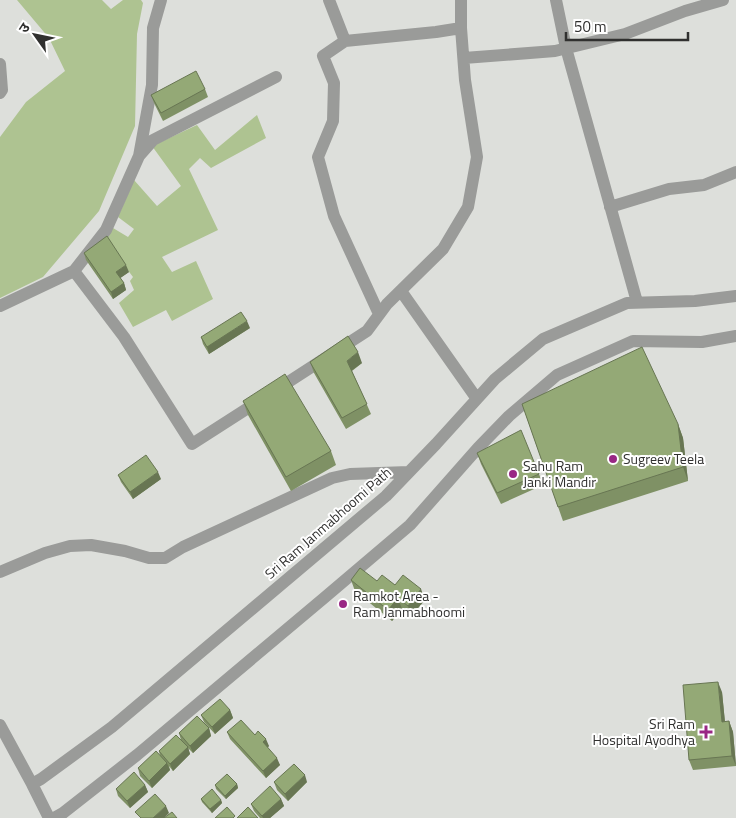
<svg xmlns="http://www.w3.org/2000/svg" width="736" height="818" font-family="'Titillium Web','Noto Sans Devanagari',sans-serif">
	<rect width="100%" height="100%" fill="#dddfdb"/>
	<path fill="#aec391" d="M17,0H102L111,9L123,0H141L143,3L137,34L135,126L99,211L43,277L0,298V137L26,102L65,71L49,38Z
		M257,115L266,138L211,168L200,158L189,169L218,230L162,257L172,272L196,261L213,299L172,321L166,310L133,327L119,303L134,290L130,281L133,277L105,240L113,228L128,237L134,229L118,217L134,180L157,206L181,186L152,146L197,125L215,150Z"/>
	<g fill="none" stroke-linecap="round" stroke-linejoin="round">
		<path stroke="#9a9b99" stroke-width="12" d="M329,0L345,41L323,56L334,83L333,121L318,157L334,216L379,314
			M556,0L566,48L637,302
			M345,41L436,32L461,28
			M464,58L555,51L625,34L685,11L723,0
			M0,64L2,90L0,93
			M139,156L153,140L276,77
			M610,207L669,189L704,185L736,172
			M74,271L124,337L192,444L259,401
			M401,291L477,399
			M0,306L74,271L106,230L139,156L152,85L153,28L161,0
			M276,390L367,331L387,304L443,249L468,207L477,157L465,80L461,28V0
			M0,572L45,553L70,546L91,545L125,551L149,558H165L183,547L332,478L350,474L409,472
			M0,725L32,784L49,818
			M32,784L41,779L112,727L386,496L436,444L495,379L543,339L627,303L695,301L736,296
			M54,818L63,813L137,755L324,598L410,525L478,448L509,416L557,375L633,341L702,342L736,336"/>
	</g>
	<path fill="#7f9165" d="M205,89L208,97L163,121L154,103L151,95Z
		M84,253L129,272L120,278L124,283L126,290L113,299L86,260Z
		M250,328L209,354L203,344L201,337Z
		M310,362L362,363L352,371L371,414L346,429L314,373Z
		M243,401L331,451L336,465L291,491L248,415Z
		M522,404L678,424L683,438L688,481L563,521Z
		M477,453L539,474L543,485L501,504L481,464Z
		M118,475L161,479L133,499L121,482Z
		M351,580L377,581L395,585L425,600L411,616L402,609L392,621L355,591Z
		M722,692L725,722L729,721L733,732L736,766L693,770L689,760Z
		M230,710L233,718L215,734L204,722L201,715Z
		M209,728L211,736L193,753L188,748L190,754L173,771L169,766L170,770L152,788L140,776L138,768L160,756L159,751L181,740L179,733Z
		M227,732L255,735L269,746L267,748L280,765L266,778L230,739Z
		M274,782H307L288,801L277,790Z
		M237,784L238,788L226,799L216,789L215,785Z
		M145,785L148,792L130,808L118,796L116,789Z
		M201,799L221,800L222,803L212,813L202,802Z
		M281,799L284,806L270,818H260L254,811L251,804Z"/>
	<path fill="#687653" d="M126,265L129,272L119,279L116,272Z
		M124,283L126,290L113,299L111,292Z
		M247,321L250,328L209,354L207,347Z
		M358,352L362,363L351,371L347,361Z
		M678,424L683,438L688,481L683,467Z
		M158,472L161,479L133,499L130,492Z
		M421,589L425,600L411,616L408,606Z
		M398,598L402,609L392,621L388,610Z
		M718,682L722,692L726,733L722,722Z
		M230,710L233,718L215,734L212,727Z
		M729,721L733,732L736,766L732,756Z
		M209,728L211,736L193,753L190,746Z
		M266,739L269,746L265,750L263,742Z
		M188,747L190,754L173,771L170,764Z
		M277,758L280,765L266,778L263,771Z
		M167,763L170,770L152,788L149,781Z
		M305,775L307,782L288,801L285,794Z
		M237,784L238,788L226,799L225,796Z
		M145,785L148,792L130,808L127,801Z
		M281,799L284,806L270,818H263L262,816Z
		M221,800L222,803L212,813L210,809Z
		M166,806L169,813L164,818H153Z"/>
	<path fill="#94a976" stroke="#687653" d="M196,71L205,89L161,113L151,95Z
		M107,236L126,265L116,272L124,283L111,292L84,253Z
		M241,312L247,321L207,347L201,337Z
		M348,336L358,352L347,361L367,404L342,418L310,362Z
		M642,347L678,424L683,467L558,507L522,404Z
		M285,374L331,451L286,477L243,401Z
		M521,430L539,474L497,493L477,453Z
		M146,455L158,472L130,492L118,475Z
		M360,568L377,581L382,575L395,585L403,575L421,589L408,606L398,598L388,610L351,580Z
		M718,682L722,722L729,721L732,756L689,760L683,685Z
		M220,699L230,710L212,727L201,715Z
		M197,716L209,728L190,746L179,733Z
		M241,720L255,735L258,731L266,739L263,742L277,758L263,771L227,732Z
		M176,735L188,747L170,764L159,751Z
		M156,751L167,763L149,781L138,768Z
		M294,764L305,775L285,794L274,782Z
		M134,772L145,785L127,801L116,789Z
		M227,774L237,784L225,796L215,785Z
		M270,786L281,799L262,816L251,804Z
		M212,789L221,800L210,809L201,799Z
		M155,794L166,806L153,818H141L135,812Z
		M227,807L235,816L233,818H215Z
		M248,807L258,818H237Z
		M172,812L177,818H164Z"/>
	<g fill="#992784" stroke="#fff" stroke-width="2">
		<circle cx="613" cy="459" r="5"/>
		<circle cx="513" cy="474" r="5"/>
		<circle cx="343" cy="604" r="5"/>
		<path d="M703.5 724.5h5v5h5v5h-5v5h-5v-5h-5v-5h5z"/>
	</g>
	<g text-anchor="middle" stroke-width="4" stroke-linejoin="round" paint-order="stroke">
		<g font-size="14" fill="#30302f" stroke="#fff" text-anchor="start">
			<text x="623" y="464">Sugreev Teela</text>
			<text x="523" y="471">Sahu Ram<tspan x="523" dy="16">Janki Mandir</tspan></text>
			<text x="353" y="601">Ramkot Area -<tspan x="353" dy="16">Ram Janmabhoomi</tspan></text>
			<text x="695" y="729" text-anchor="end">Sri Ram<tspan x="695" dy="16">Hospital Ayodhya</tspan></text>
		</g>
		<g font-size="14" fill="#30302f" stroke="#fff">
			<text transform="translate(328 523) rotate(-41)" y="5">Sri Ram Janmabhoomi Path</text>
		</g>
	</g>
	<g transform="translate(35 35) rotate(303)" stroke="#ffffff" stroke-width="4" paint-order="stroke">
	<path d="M0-4L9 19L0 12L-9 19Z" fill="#30302f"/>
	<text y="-8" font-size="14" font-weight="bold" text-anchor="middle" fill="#30302f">उ</text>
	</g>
	<path d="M566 32v8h122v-8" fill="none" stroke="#30302f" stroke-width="2.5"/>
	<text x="574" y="32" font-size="15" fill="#30302f" stroke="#ffffff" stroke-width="4" paint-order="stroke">50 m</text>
</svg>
